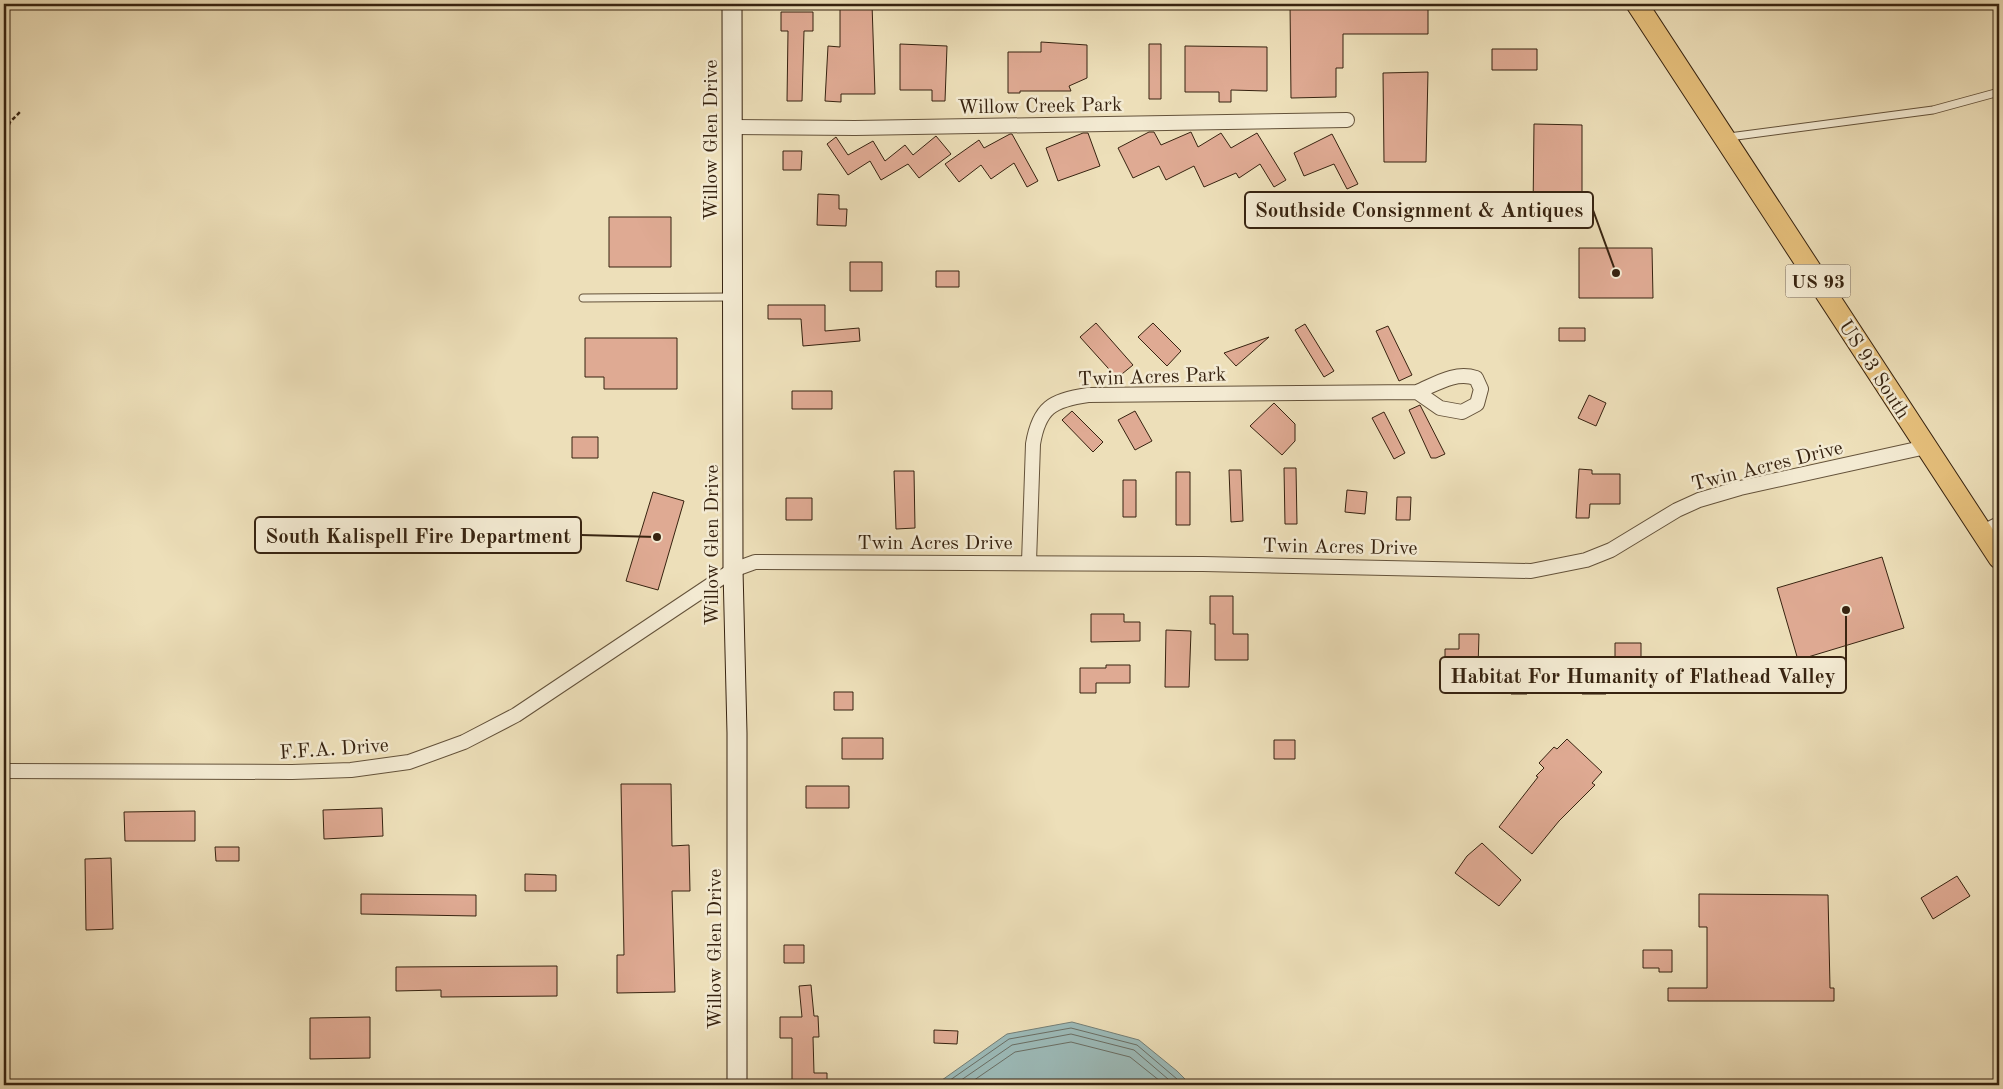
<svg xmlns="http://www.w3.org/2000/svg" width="2003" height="1089" font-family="'Old Standard TT',serif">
	<rect width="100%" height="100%" fill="#eddfb9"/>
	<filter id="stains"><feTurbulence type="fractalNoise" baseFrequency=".004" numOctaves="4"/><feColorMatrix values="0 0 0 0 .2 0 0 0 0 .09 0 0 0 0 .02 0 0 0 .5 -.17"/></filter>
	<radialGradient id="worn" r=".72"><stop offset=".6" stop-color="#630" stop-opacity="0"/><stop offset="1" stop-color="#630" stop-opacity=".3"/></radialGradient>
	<path fill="#9cbab8" stroke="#747e75" d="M1072,1022L1139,1040L1177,1071L1191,1085H935L1007,1034Z"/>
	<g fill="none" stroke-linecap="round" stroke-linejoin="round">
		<path stroke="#6a6e64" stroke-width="1" d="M943,1085L1009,1039L1071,1028L1137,1045L1184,1085
			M954,1085L1012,1045L1071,1034L1134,1050L1175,1085
			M967,1085L1015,1052L1071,1042L1130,1057L1165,1085"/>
	</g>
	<path fill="#dfaa93" stroke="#372310" d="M840,4H872L875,94H841V102L825,101L828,46L840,47Z
		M1290,4H1428V34H1343V68H1336V97L1291,98Z
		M781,12H813V31H804L802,101H787L788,31H781Z
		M1041,42L1087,45V78L1069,86L1071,91H1020V93H1008V52H1041Z
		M900,44L947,46L945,101H932V90H900Z
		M1149,44H1161V99H1149Z
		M1185,46L1267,47V91L1231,90V102H1219V92H1185Z
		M1492,49H1537V70H1492Z
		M1428,72L1426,162H1384L1383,73Z
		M1534,124L1582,125V212H1533Z
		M1149,132H1154L1161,145L1191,132L1198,147L1221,133L1231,148L1257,133L1286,180L1274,187L1260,164L1239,178L1236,173L1204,187L1194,166L1166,180L1159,166L1133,178L1118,148Z
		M1083,133H1088L1100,166L1058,181L1046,148Z
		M1010,134H1012L1038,181L1027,187L1014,163L991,179L981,165L959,182L945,164L979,140L984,148Z
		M1332,134L1358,184L1347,189L1334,164L1304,176L1294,153Z
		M936,136L951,154L919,178L908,164L881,180L870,161L848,175L827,144L836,137L848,155L873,141L885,161L905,145L913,155Z
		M783,151H802L801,170H783Z
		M818,194L839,195V209H847L846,226L817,225Z
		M609,217H671V267H609Z
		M1579,248H1652L1653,298H1579Z
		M850,262H882V291H850Z
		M936,271H959V287H936Z
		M768,305H825V331L859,328L860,341L803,346L801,319H768Z
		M1096,323L1133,365L1117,378L1080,337Z
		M1153,323L1181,351L1167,366L1138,337Z
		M1305,324L1334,371L1324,377L1295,330Z
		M1388,326L1412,375L1399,381L1376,331Z
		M1559,328H1585V341H1559Z
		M1269,337L1236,366L1224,353Z
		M585,338H677V389H604V377H585Z
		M792,391H832V409H792Z
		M1589,395L1606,403L1596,426L1578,418Z
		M1274,403L1295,424V441L1282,455L1250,426Z
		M1420,405L1445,454L1436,458H1431L1409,410Z
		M1072,411L1103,442L1093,452L1062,420Z
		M1135,411L1152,441L1135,450L1118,420Z
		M1384,412L1405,453L1394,459L1372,418Z
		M572,437H598V458H572Z
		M1284,468H1296L1297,524H1285Z
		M1579,469L1592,470V474H1620V504H1590L1589,518H1576Z
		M1229,470H1241L1243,521L1231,522Z
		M894,471H914L915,528L896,529Z
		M1176,472H1190V525H1176Z
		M1123,480H1136V517H1123Z
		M1347,490L1367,492L1365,514L1345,512Z
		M653,492L684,501L658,590L626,581Z
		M1397,497H1411L1410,520H1396Z
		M786,498H812V520H786Z
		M1882,557L1904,628L1798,660L1777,588Z
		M1210,596H1233V634H1248V660H1215V624H1210Z
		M1091,614H1124V622H1140V641L1091,642Z
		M1166,630L1191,631L1189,687H1165Z
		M1459,634H1479L1478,668H1445V649H1459Z
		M1615,643H1641V665H1615Z
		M1106,665H1130V683H1096V693H1080V668H1106Z
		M1575,675H1614L1615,680L1606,682V694H1582V687L1558,693L1555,680Z
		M1511,681H1527V694H1511Z
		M834,692H853V710H834Z
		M842,738H883V759H842Z
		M1567,739L1602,772L1592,783L1595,785L1559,821L1532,854L1499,827L1538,777L1536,776L1544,768L1539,763L1554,747L1557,749Z
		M1274,740H1295V759H1274Z
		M621,784H671L672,846L689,845L690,891H672L675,992L617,993V955H624Z
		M806,786H849V808H806Z
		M382,808L383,836L324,839L323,810Z
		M195,811V841H125L124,812Z
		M1482,843L1521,880L1499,906L1455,873L1467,856Z
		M215,847H239V861H216Z
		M111,858L113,929L86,930L85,859Z
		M525,874L556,875V891H525Z
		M1957,876L1970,896L1933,919L1921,898Z
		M361,894L476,895V916L361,914Z
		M1699,894L1828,895L1830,988H1834V1001H1668V988H1707V927H1699Z
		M784,945H804V963H784Z
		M1643,950H1672V972H1659V968H1643Z
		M557,966V996L441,997V990L396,991V967Z
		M811,985L814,1016H818L819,1037H813L814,1073H827V1085H792V1038H780V1017H802L799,986Z
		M370,1017V1058L310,1059V1018Z
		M934,1030L958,1031L957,1044L934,1043Z"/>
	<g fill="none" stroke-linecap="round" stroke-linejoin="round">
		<defs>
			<path id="service" d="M1729,137L1933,110L1999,92
				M583,298L730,297"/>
			<path id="minor" d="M733,127L855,128L1347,120
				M1983,532L1999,524
				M1029,562L1033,444C1039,408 1052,400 1088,395L1417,392L1440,408L1462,412L1477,404L1481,389L1476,378C1455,371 1436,384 1417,392
				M4,771L292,772L351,770L409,762L464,742L516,715L733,570L755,562L1203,564L1531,571L1586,560L1611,550L1677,510L1699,500L1740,488L1926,447"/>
			<path id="secondary" d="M732,4L733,570L737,733V1085"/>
			<path id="primary" d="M1637,4L1999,558"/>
		</defs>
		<use href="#service" stroke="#64523a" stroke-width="9"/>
		<use href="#minor" stroke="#64523a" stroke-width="16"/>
		<use href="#secondary" stroke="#372310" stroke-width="21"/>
		<use href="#primary" stroke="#372310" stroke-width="23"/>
		<path stroke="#372310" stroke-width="2.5" stroke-dasharray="4 2.5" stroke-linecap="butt" d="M4,137L10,122L20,112"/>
		<use href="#service" stroke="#f3ead2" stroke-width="7"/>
		<use href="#minor" stroke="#f3ead2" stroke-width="14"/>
		<use href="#secondary" stroke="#f3ead2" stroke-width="19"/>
		<use href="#primary" stroke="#e6c07c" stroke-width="21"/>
	</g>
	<g text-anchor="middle" stroke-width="5" stroke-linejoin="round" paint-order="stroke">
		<rect fill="#f3ead2" stroke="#6f5f4a" stroke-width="1" x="1785.5" y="264.5" width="65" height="33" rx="4"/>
		<g font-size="19" font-weight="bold" fill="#372310">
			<text x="1818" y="288">US 93</text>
		</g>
		<g font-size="20" fill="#372310" stroke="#f3ead2">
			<text transform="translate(1040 105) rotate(-1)" y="7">Willow Creek Park</text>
			<text transform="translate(710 140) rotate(-90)" y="7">Willow Glen Drive</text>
			<text transform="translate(1875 369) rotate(57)" y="7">US 93 South</text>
			<text transform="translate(1152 376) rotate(-2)" y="7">Twin Acres Park</text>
			<text transform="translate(1767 465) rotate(-14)" y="7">Twin Acres Drive</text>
			<text x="935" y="549">Twin Acres Drive</text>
			<text transform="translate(711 545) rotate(-90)" y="7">Willow Glen Drive</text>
			<text transform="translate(1340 546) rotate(1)" y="7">Twin Acres Drive</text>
			<text transform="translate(334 748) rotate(-4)" y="7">F.F.A. Drive</text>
			<text transform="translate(714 949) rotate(-90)" y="7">Willow Glen Drive</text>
		</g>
	</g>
	<path fill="none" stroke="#372310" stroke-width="2" d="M1616 273L1593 210M657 537L581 535M1846 610L1846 675"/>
	<g fill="#372310" stroke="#f3ead2" stroke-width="2">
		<circle cx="1616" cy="273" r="5"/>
		<circle cx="657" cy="537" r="5"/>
		<circle cx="1846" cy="610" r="5"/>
	</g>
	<g fill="#f3ead2" stroke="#372310" stroke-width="2">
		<rect x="1245" y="192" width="348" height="36" rx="5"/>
		<rect x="255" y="517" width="326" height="36" rx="5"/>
		<rect x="1440" y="657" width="406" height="36" rx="5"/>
	</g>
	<g font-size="21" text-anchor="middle" font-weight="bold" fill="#372310">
		<text x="1419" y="217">Southside Consignment &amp; Antiques</text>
		<text x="418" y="543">South Kalispell Fire Department</text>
		<text x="1643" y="683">Habitat For Humanity of Flathead Valley</text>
	</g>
	<rect width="2003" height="1089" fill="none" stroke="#eddfb9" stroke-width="20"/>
	<rect x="5" y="5" width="1993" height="1079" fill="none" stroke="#372310" stroke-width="2.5"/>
	<rect x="10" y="10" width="1983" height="1069" fill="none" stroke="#372310"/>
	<rect width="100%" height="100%" filter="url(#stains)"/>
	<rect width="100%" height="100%" fill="url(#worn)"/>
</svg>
